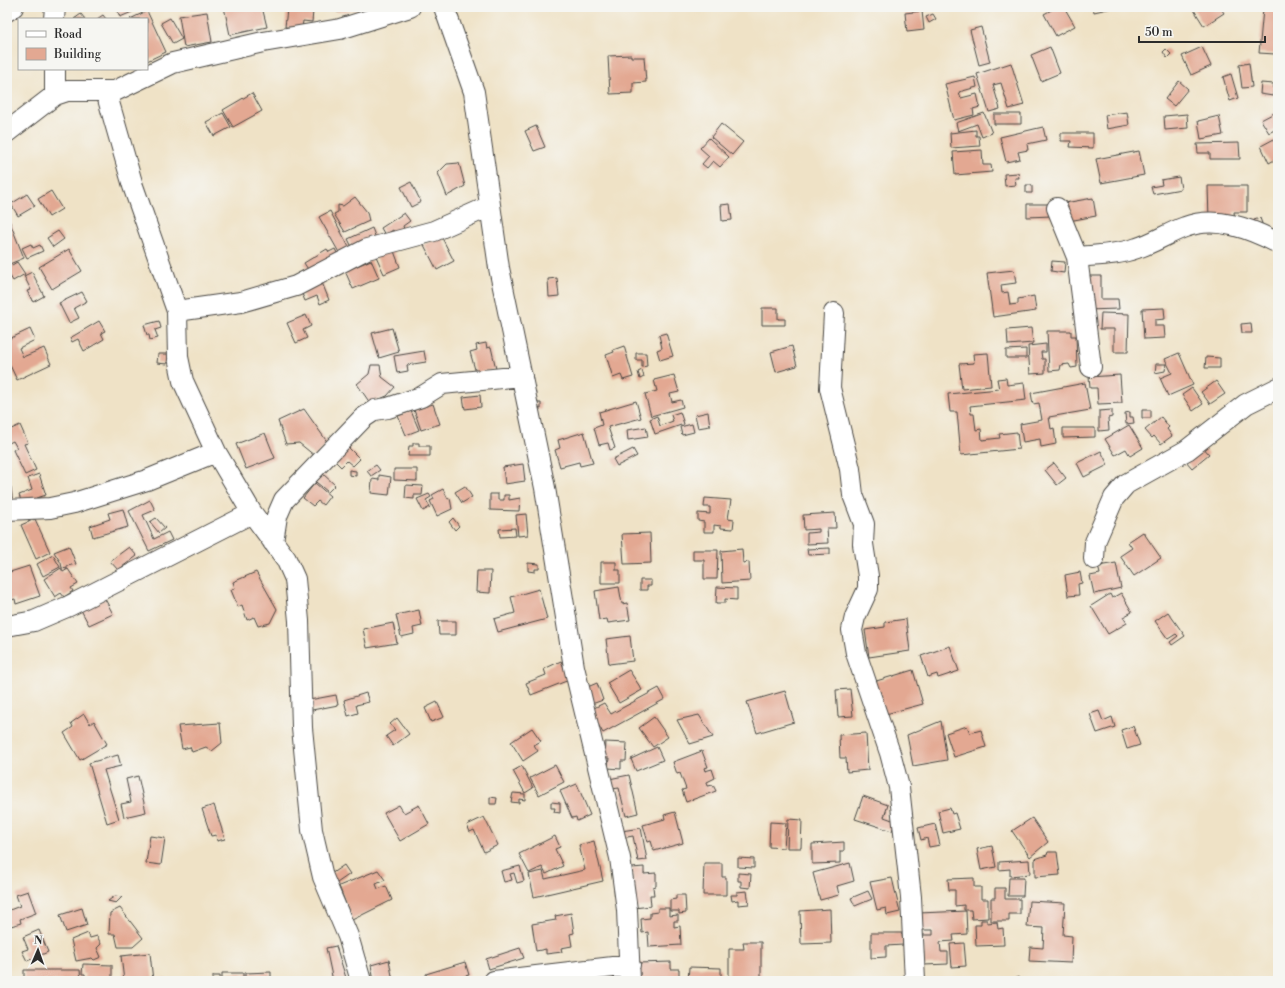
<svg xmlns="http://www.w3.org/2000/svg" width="1285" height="988" font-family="'Libre Bodoni',serif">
	<rect width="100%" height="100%" fill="#f6f6f2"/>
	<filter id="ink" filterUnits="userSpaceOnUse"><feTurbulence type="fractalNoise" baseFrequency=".025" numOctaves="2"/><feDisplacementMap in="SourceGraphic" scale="8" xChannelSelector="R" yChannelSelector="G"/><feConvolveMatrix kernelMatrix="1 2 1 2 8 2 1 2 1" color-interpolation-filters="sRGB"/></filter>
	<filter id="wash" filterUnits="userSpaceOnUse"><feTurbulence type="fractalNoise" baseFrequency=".012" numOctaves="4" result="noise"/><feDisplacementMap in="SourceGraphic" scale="16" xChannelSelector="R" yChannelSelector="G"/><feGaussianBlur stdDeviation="0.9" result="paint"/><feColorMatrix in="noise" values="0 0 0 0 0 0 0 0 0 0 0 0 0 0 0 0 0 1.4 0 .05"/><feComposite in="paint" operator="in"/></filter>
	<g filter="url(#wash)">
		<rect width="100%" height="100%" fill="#efe2c6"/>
		<g id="blocks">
			<path fill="#e3a892" d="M116,7H144L120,17Z
				M224,7H262L267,27L230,35Z
				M336,7H361V9L337,12Z
				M954,7H960V9L955,11Z
				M1057,7H1064L1075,26L1056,36L1044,14Z
				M1093,7H1112V8L1094,12Z
				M1198,7H1220L1224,13L1204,26L1194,10Z
				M287,9L313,11L312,22L303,21L302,28L285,27Z
				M1263,9L1278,10V36H1276L1275,54L1259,53Z
				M147,11L166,52L147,61V19H130Z
				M922,11L924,30L907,32L905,13Z
				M207,12L212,42L184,47L179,16Z
				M81,14L85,19H74Z
				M933,14L936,19L929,23L926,17Z
				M103,15L106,19H97Z
				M170,18L182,39L173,44L161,23Z
				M981,27L990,62L979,65L970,30Z
				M1050,47L1060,73L1041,81L1031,55Z
				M1202,47L1211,66L1191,75L1182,56Z
				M1166,49L1171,54L1167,58L1163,52Z
				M631,55V57H644L646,82L633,83V93L610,94L608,56Z
				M1011,63L1024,105L1009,109L1001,83L993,85L1000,109L989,112L977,74Z
				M1249,63L1252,87L1242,88L1239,65Z
				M1231,74L1238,98L1230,101L1223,77Z
				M975,77L977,87L959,92L961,98L977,94L980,107L973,109L974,115L954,120L945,84Z
				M1179,81L1188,89L1174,106L1165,99Z
				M1261,83L1274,84L1273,96L1260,94Z
				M252,93L262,111L233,127L223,110Z
				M1278,111V128L1269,133L1261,120Z
				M1127,112L1129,125L1107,129L1105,115Z
				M223,113L231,127L214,136L206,122Z
				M984,113L992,133L982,137L977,124L958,131L956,123Z
				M994,114H1021V124H994Z
				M1187,114L1188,128L1165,130L1164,116Z
				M1219,116L1223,135L1201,139L1198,121Z
				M721,124L743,142L732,155L711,137Z
				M536,126L545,147L534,151L525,131Z
				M1043,127L1046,140L1027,144L1028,150L1018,152L1020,159L1006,162L1000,137Z
				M976,130V136H979L980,146L951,148L950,133Z
				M1061,133H1093V148L1070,147L1071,141H1061Z
				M709,138L729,157L720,167L713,161L707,168L702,164L709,156L700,148Z
				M1274,139L1278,148V158L1269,163L1261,146Z
				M1239,143L1240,159H1210V153H1198L1197,144Z
				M982,150L983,165H991L992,172L955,175L953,152Z
				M1139,151L1144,175L1101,183L1096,159Z
				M459,163L465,186L447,196L438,173L447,164Z
				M1018,173L1019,178H1015L1016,185L1005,186L1004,174Z
				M1179,177L1181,189L1153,194L1151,187L1162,185L1161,180Z
				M411,182L421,202L411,207L401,187Z
				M1026,185H1032V193H1026Z
				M1208,186H1247V212H1234L1235,220H1209Z
				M51,191L62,209L49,217L38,199Z
				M27,194L35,206L18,216L11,204Z
				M355,197L367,212L369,221L345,232L334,214L338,212V205L343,206Z
				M1093,198L1096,216L1063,222L1059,204Z
				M730,204L732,220L722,221L721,205Z
				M1027,204H1052V216L1027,217Z
				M330,211L351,251L341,256L319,217Z
				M404,213L410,221L403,226L404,229L396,234L393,230L385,235L381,228Z
				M1260,218L1264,229L1258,232L1254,220Z
				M9,220L24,258L7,265V221Z
				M372,228L377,241L354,251L348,239Z
				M58,231L64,239L53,247L47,238Z
				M441,236L454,261L437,270L424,245Z
				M31,244L33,248L40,245L43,251L27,258L22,248Z
				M392,246L400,267L384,274L375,254Z
				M69,249L82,271L52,289L39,267Z
				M327,249L329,252L335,249L339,257L311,274L304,263Z
				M371,260L379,278L353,289L345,271Z
				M1052,261L1065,262L1064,273L1051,271Z
				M17,262L25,274L13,281L10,276L7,278V268Z
				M1014,270L1016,283L1001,285L1002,293L1008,292L1010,305L1018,304V299L1034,296L1036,311L993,317L987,273Z
				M32,272L44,296L33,302L27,291L31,290L24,276Z
				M1086,276H1101V299H1118L1119,309L1086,310Z
				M557,278L559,296L549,297L548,279Z
				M321,280L329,300L320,304L317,296L305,301L300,289Z
				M82,292L87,301L74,308L79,318L69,323L59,303Z
				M762,308H778V319H785V325H762Z
				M1164,308L1165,319L1155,320V326H1164L1165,338L1144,339L1142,309Z
				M1101,313L1129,314L1128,352H1114V329H1100Z
				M306,315L311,326L303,330L307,338L296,343L287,323Z
				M99,321L105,331L101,333L104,339L84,351L78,339L72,342L70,338Z
				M159,321L161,328L155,330L158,338L150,340L149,335H147L144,325Z
				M1251,323L1252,333H1242L1241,324Z
				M392,328L399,352L379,358L372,333Z
				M1031,328L1033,343L1008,345L1007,330Z
				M30,329L35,340L19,348L23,357L44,348L51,364L17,380L7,359V340Z
				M1047,331H1071V336H1076L1077,367L1071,368L1069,364L1061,365L1060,370L1049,371Z
				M666,333L673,356L660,360L657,350L662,348L659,335Z
				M486,343L487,348L491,347L496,369L476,373L470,352L477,350L476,345Z
				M1046,344V352H1041L1042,359H1045V373L1030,374L1028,346Z
				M624,346L633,377L623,380L621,375L613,378L606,355L614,352L613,350Z
				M792,346L797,366L776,372L771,352Z
				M1026,349V358H1006V350Z
				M424,351L426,362L407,365L408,371L397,373L394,356Z
				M636,353H646L647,366L642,367V360H636Z
				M988,353L991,386L962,389L959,364L974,363L973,354Z
				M1179,353L1193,385L1168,396L1160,378L1172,373L1165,359Z
				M158,354H168L167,364L157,363Z
				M1206,357L1220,358V368H1205Z
				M1156,364H1166L1165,371L1155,373Z
				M371,365H380L382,377L395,387L387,396L370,403L357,384L369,374Z
				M642,370L644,377L640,379L638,372Z
				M674,375L679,392L670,394L672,402L681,400L683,407L651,416L645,394L657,391L654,380Z
				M1120,375L1122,403L1098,404L1097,388H1090L1089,377Z
				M1006,378L1007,385L1024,383L1026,400L970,406L971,414H974L976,430L981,429L982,440L1000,438L999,434L1017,432L1019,449L961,455L957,412H950L948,394L999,389L997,379Z
				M1216,381L1225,394L1210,404L1201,392Z
				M1085,383L1090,410L1049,417L1051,429L1054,428L1056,444L1041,447L1040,439L1023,442L1020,424L1042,420L1039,403L1033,404L1031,393Z
				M1192,388L1203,404L1193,411L1182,395Z
				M480,395L481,407L465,409L463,397Z
				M636,401L641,418L608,427L615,448L610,450L608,443L599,445L594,428L602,425L599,412Z
				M536,403H541V409L536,408Z
				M433,404L440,424L421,430L414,410Z
				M304,409L328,443L315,456L299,443L286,444L278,421Z
				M1112,410V417L1108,418L1109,430L1099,431V411Z
				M1142,410H1151V418H1142Z
				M411,411L419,430L406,435L398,416Z
				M680,412L684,424L655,434L650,419L657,416L660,426L673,421L671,415Z
				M708,412L710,426L698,428L695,415Z
				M1130,412V417H1133L1134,423L1126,424L1125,413Z
				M1161,417L1169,427L1167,429L1172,436L1161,444L1154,436L1152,438L1145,430Z
				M692,424L694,432L682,435L680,427Z
				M20,425L28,443L24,444L36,470L25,475L13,450L17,448L13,441L7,444V431Z
				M1129,425L1143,448L1130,456L1126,449L1115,455L1105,439Z
				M646,427L648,437L628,440L627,430Z
				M1063,428H1095V437L1063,438Z
				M584,432L593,463L580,466L579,462L560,467L555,450L560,448L558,440Z
				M265,433L275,458L246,469L236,444Z
				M413,443H419V446H430V456H408L409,446H413Z
				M346,445L360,459L353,466L347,461L341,467L333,459Z
				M1202,446L1209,454L1192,468L1185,460Z
				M633,449L637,456L617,466L613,459Z
				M1101,451L1108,465L1084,477L1077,463Z
				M1054,463L1066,478L1057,485L1045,470Z
				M523,464L525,481L505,484L503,467Z
				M376,465L380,470L371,476L367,471Z
				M394,469H417V481L394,480Z
				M349,470L356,471V476L349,475Z
				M39,474L46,495L22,503L19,495L32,490L28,478Z
				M323,474L335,485L328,492L316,482Z
				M379,475L391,477L389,495L371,493L372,479L379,480Z
				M315,483L330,496L323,505L318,501L313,506L303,498Z
				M406,485L423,486L422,495H414V499L405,498Z
				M465,486L472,497L462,503L455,492Z
				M11,487L13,505H7V488Z
				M443,489L448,499L450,498L452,509L437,516L430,501L434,499L432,495Z
				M429,494L431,497L426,500L430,507L423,511L417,499Z
				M490,494H498V500H504V495H509V500L520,498L519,511L490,510Z
				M705,498L731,500L728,519L734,520L733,529L721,528V526L714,525V532H704V522L698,521V513L710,514V507H704Z
				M150,500L155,510L143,515L154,539L168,532L172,540L149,551L129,511Z
				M123,509L128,527L93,537L90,526L110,519L108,513Z
				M835,513L836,528H827L828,543L807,544V533L819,532V529L804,530L803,515Z
				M526,514L528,535L518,536L516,515Z
				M156,518L165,528L159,533L150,522Z
				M453,518L459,526L455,530L449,522Z
				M35,519L50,552L36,559L21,525Z
				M515,528L516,536L500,537L499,529Z
				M1143,532L1161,558L1134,576L1120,556L1132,548L1128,542Z
				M650,533L651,563L624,564L622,534Z
				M69,546L76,564L67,566V569L62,568L61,563L54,552Z
				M129,547L137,556L118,570L110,561Z
				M830,548V554L808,555L807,549Z
				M742,549L743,563L749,562L750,581L722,583L721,551Z
				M693,550H718L717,579H704V560H693Z
				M53,555L60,567L43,576L37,564Z
				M601,562H616V570H620V583H601Z
				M528,563L539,564V569H535V572L528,571Z
				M1116,563L1121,588L1094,594L1090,576L1100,574L1098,566Z
				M29,566L40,596L16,604L15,599L7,601V573Z
				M61,568L63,572L68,569L78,584L71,588L73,591L64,597L61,593L55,597L44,579Z
				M477,571H491L490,593L476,592Z
				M256,572L277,609L270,623L258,626L254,617L247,620L242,605L238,607L231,590L235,588L233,582Z
				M1080,572L1082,583L1078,584L1079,595L1068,596L1065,575Z
				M640,580H651V586H647V590H640Z
				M619,587L622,604L627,603L630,620L608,623L607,619L599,620L595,591Z
				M717,587L737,588V600L725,599V603H716Z
				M539,589L547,619L498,632L494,619L515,613L511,597Z
				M1121,593L1132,612L1123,617L1127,623L1108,634L1091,606L1110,594L1112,598Z
				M105,599L113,614L89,625L81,610Z
				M419,610L422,626L413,628L414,634L401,637L396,615Z
				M1168,612L1185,636L1172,645L1170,642L1178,636L1176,634L1168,639L1155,621Z
				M906,619L910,651L869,657L865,630L885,627V622Z
				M438,621H456V635H439Z
				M393,623L397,643L367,648L363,629Z
				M630,636L633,661L609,664L606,639Z
				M950,646L959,671L938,678L937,674L928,677L921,656Z
				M561,661L569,680L531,695L526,683L546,675L544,669Z
				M629,670L642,690L619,703L607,683Z
				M913,670L923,704L882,715L873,682Z
				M597,683L603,700L589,705L583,689Z
				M659,688L665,699L603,733L590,710L604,703L611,714Z
				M850,689L853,716L838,717L836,690Z
				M785,691L794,722L757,733L747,702Z
				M366,693L369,702L356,705L358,713L348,716L344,700Z
				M336,695L338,705L307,711L304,701Z
				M437,702L444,717L431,722L425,708Z
				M1099,711L1103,721L1112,717L1115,727L1097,733L1090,714Z
				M84,714L90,724L94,721L107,744L80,760L64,733L73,727L71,723Z
				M699,715L713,737L690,744L677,720Z
				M654,717L668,737L653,747L639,728Z
				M397,718L409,734L393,746L386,736L395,730L390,724Z
				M941,721L947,760L913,766L907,735Z
				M220,723L222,743L212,751L206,747L192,752L190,747L182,749L178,726Z
				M967,726L970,733L981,730L986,747L954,757L946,733Z
				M1133,726L1140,745L1127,749L1121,730Z
				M532,728L541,741L534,745L538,751L523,761L511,742Z
				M866,733L868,770L847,772L846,758H840L839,735Z
				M605,742L627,743L626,761H621V769L608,768L609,758H604Z
				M657,747L663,760L636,771L631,759Z
				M702,751L708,767L704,768L705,771L712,769L715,778L707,782L708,786L713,785L716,791L686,802L682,790L686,789L680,773L677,774L673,762Z
				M118,755L121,766L104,770L119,819L107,823L89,763Z
				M555,765L564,782L539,795L530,778Z
				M522,766L533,788L525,793L513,771Z
				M629,775L638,813L626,816L619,788L612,789L609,779Z
				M138,776L146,812L124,817L121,804L131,802L126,779Z
				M577,784L590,815L577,821L576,817L572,818L560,791Z
				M513,793L525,794V800L519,799V803L511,802Z
				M863,796L888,805L884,817L895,821L892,831L855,819Z
				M490,797L497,798L496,804H490Z
				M551,802L560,803V813L554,812L555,808H551Z
				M214,805L225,839L217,841L216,835L211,836L202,809Z
				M399,805L404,813L419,805L429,824L400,841L384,813Z
				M950,808L952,814L955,813L960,829L943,833L938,811Z
				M675,812L683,843L654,851L651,841L648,842L643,825L665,819L664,815Z
				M484,817L498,845L484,852L474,830L470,832L467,825Z
				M1032,818L1048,842L1030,857L1012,831Z
				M788,819L802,820L801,848H787Z
				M770,822L786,823L784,848L769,847Z
				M935,824L940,845L929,847L927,838L921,840L918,828Z
				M641,828L647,860L638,861L633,836L622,838L621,831Z
				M150,836L165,838L161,865L146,863Z
				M555,836L560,847L555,849L563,866L546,874L542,867L529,873L519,854Z
				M594,841L603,881L534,897L529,874L543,871L545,879L585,870L579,845Z
				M844,842V851H840V863L812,864V844Z
				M992,846L996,867L981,870L977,849Z
				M1048,852H1057L1060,875L1035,877V859L1047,855Z
				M738,858L754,859V868L738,867Z
				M1029,860L1030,874L1010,876V869L999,870V862Z
				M704,863H722V877H726V895H703Z
				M850,863L854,881L837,886L839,895L820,900L813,873Z
				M344,865L350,874L334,885L328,876Z
				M520,866L524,881L517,883L514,873L510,874L512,880L504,882L501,871Z
				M644,867V874L656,873V886L653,887L654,895H650L651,906L634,908L632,868Z
				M378,870L385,880L376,884L378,889L386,886L392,900L352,920L339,886Z
				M738,873L751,874L750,888L741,887V881H738Z
				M892,878L900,912L887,915L886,908L877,910L870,882Z
				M974,878V887H981V899H988V918L972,919L971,910H964V905L955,906V890H949L948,879Z
				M1009,878H1024L1023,896H1008Z
				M995,888H1005V899H1020V914H1009V921H991V898H995Z
				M28,891L36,913L20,919L21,923L11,926L10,923L7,924V911L20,906L16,895Z
				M747,891L749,904L738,905V900L732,901L731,895H737V892Z
				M868,891L872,899L855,906L851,898Z
				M676,895H685L686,913L679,914V911H670V900L676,899Z
				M115,896L122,897L116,903L108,901Z
				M1029,901L1065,903L1063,935L1072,936L1071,963L1029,961L1030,947L1043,948L1044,928L1027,927Z
				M82,908L87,925L66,932L60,915Z
				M120,908L143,938L133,947H118L115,934H109L110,913Z
				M658,908H669V916L678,915V921H674V927L680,926L681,945L649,947L648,932L642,933L641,919L650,918V913L658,912Z
				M830,909L831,943L801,944L800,911Z
				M966,911L967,934L953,935L954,941L940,942L941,952H948V964L924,965L923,935H933V930H920L919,913Z
				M571,913L574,933L570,934L572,946L561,948L562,952L546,954V949L536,951L532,924L556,920L555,916Z
				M981,920H987V923L997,922L998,929L1003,928L1004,945L976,946L975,925H981Z
				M39,930L48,952L27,961L22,951L28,949L23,937Z
				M88,933L90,938L97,936L101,944L97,948L101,957L94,960L92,958L76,961L71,940Z
				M871,933H902L903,945L886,946V957L871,958Z
				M743,942H761V981H729V949H744Z
				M964,943L966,966L952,967L950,944Z
				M336,946L347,981H333L326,948Z
				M520,948L524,958L489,969L486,959Z
				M150,953L153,981H124L121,956Z
				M389,960L393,981H374L371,965Z
				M465,962L469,975L447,981H427L426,974Z
				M671,962V969H679V981H639L638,963Z
				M83,964L112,965V981H85V974H82Z
				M689,967L721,968V981H688Z
				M24,970H80L81,981H24Z
				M271,972V981H245V973Z
				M222,973H243V981H222Z
				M213,976H220V981H213Z
				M1018,977L1021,981H1012Z
				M166,978L167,981H157V979Z"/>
		</g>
	</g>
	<g filter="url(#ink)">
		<use href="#blocks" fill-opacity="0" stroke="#484642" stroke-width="1"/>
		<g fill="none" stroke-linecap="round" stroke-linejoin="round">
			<defs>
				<path id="street" d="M444,7L474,92L499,268L545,488L574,667L620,858L627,910L630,981
					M7,11L13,7
					M54,19L55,7
					M106,92L133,186L177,311L178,357L183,381L216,452L252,513L286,559L295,579L299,621L302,728L312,830L323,877L348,936L361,981
					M55,95V69
					M7,132L55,95L67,91H115L173,63L263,42L340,29L410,7
					M1057,208L1077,257L1091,367
					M1077,257C1097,255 1118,255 1137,248C1154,243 1168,233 1185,227C1216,215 1251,229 1278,243
					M177,311L241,302L296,286L367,249L434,231L490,206
					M834,313L830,388L850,469L853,495L864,524L863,544L868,576V589L855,617L852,630L856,653L890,753L899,787L911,897L915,981
					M7,510L50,508L74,503L147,480L216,452
					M273,542L277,516L284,500L363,418L375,410L388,408L421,397L442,384L522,376
					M1094,559L1095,542L1114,498L1126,484L1187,450L1246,404L1278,388
					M7,626L34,621L69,606L252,513
					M494,981L630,965"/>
			</defs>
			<use href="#street" stroke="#484642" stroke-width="22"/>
			<use href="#street" stroke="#fff" stroke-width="20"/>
		</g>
	</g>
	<rect width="1285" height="988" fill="none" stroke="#f6f6f2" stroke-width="24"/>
	<rect x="18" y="18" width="130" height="52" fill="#f6f6f2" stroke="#a5a5a2"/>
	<rect x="26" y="31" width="20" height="6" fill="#ffffff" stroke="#a5a5a2"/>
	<text x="54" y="38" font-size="12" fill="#2b2b2b">Road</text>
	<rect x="26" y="48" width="20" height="12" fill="#e3a892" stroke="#a5a5a2"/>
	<text x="54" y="58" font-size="12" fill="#2b2b2b">Building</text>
	<g transform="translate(38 950) rotate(2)" stroke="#f6f6f2" stroke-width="3" paint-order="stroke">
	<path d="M0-3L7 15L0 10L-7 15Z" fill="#2b2b2b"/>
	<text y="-6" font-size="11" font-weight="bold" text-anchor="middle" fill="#2b2b2b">N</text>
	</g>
	<path d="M1139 36v6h126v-6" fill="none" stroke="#2b2b2b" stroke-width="2"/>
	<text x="1145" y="36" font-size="12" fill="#2b2b2b" stroke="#f6f6f2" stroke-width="3" paint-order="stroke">50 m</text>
</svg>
